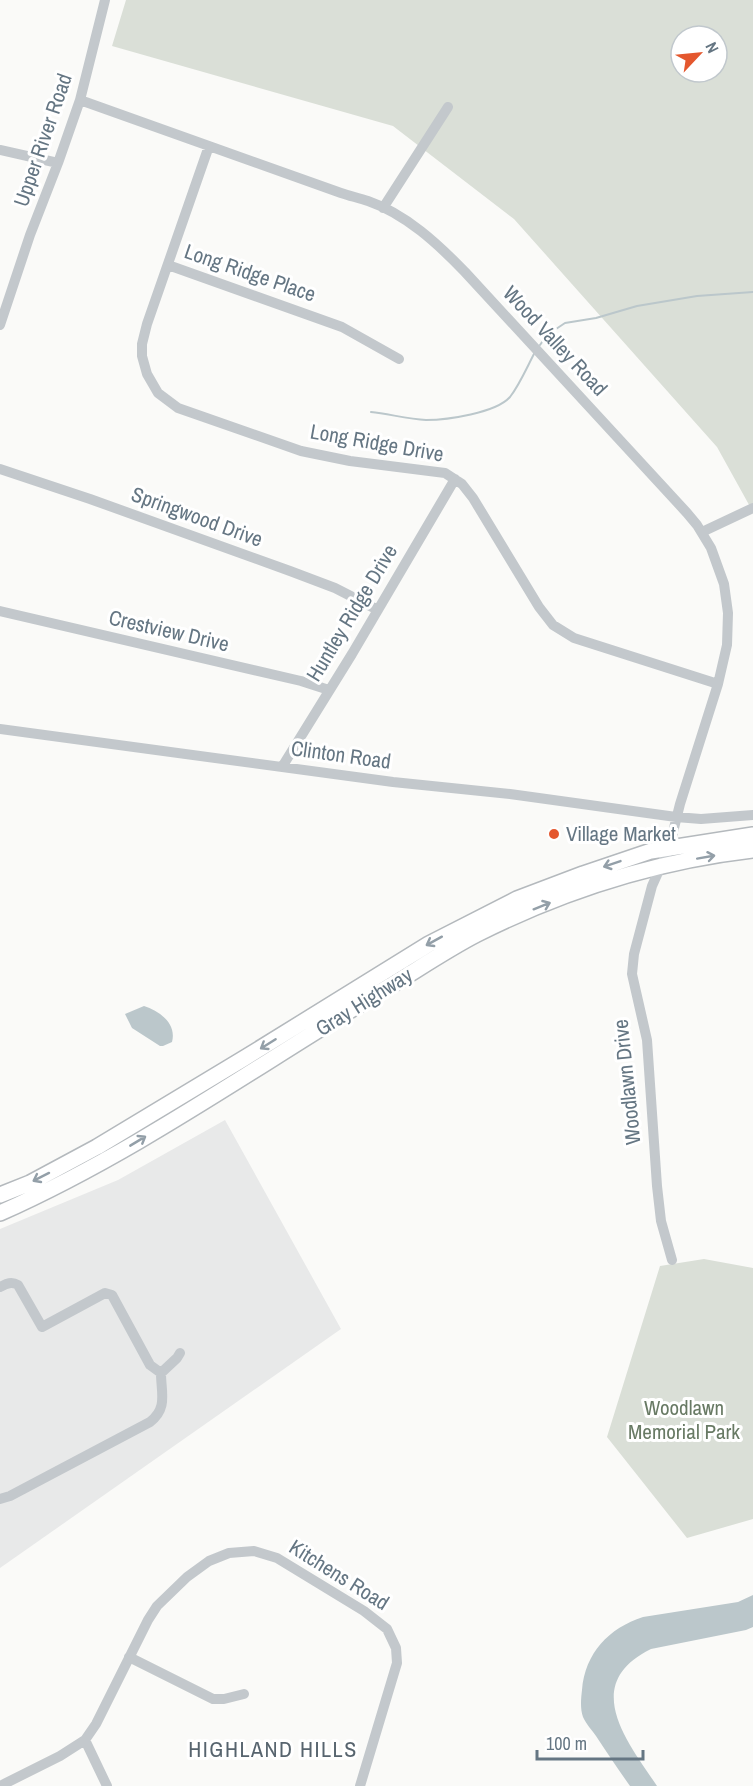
<svg xmlns="http://www.w3.org/2000/svg" width="753" height="1786" font-family="'Archivo Narrow',sans-serif">
	<rect width="100%" height="100%" fill="#fafaf8"/>
	<path fill="#e8e9e9" d="M225,1120L341,1329L0,1568V1229L118,1180Z"/>
	<path fill="#dadfd7" fill-rule="evenodd" d="M126,0H753V512L717,447L514,219L393,126L112,46ZM681,36H717V72H681Z
		M704,1259L753,1268V1519L687,1538L607,1437L660,1266Z"/>
	<path fill="#bbc7cb" d="M144,1006C159,1011 177,1023 172,1042L163,1046H160L132,1028L125,1014Z
		M753,1595V1627L746,1630L651,1649C580,1684 627,1741 657,1786H630C618,1769 607,1753 596,1736C592,1730 586,1724 583,1717C580,1709 581,1698 582,1690C585,1653 609,1628 643,1617L738,1602Z"/>
	<g fill="none" stroke-linecap="round" stroke-linejoin="round">
		<path stroke="#bbc7cb" stroke-width="2" d="M540,345L547,335L565,323L596,318L637,306L697,296L753,292
			M371,412C389,414 408,419 426,420C447,420 496,413 510,397C520,384 527,367 535,352"/>
		<defs>
			<path id="highway" d="M0,1195L30,1183L97,1147L243,1059L429,944L517,899L583,874L651,851L753,835
				M0,1213C137,1152 259,1064 387,988C417,970 446,950 477,934C563,891 657,861 753,850"/>
		</defs>
		<use href="#highway" stroke="#b4b9bd" stroke-width="18"/>
		<path stroke="#c3c8cc" stroke-width="10" d="M80,100L341,193C350,196 359,198 368,201C406,214 438,244 465,272L687,513L697,525L711,548L724,584L728,613L727,645L718,684L680,804L669,848L652,886L634,954L632,974L647,1040L657,1186L661,1221L672,1260
			M209,146L147,324L142,344V356L147,374L158,393L178,408L301,451L350,461L445,473L462,484L473,498L539,607L553,625L574,638L718,684
			M0,150L58,163
			M383,208L448,107
			M168,265L342,327L399,359
			M0,325L30,235L58,163L80,100L105,0
			M0,469L90,499L290,571L335,588L378,610
			M702,532L753,508
			M0,611L301,681L329,690
			M0,729L393,782L510,794L676,817L701,819L753,815
			M282,767L352,654L455,479
			M0,1287C6,1284 11,1281 18,1285L42,1327L105,1293L112,1295L150,1365L161,1373
			M0,1499L10,1496L150,1422C168,1408 161,1393 161,1373L177,1358L180,1353
			M129,1657L213,1699H224L244,1694
			M85,1740L107,1786
			M0,1786L60,1756L85,1740L96,1724L148,1620L157,1606L187,1577L209,1561L229,1553L254,1551L277,1558L364,1611L387,1629L396,1648L397,1663L360,1786"/>
		<use href="#highway" stroke="#fff" stroke-width="15"/>
	</g>
	<defs><path id="oneway-shaft" d="M-6 0H5M1.5-3L5.5 0L1.5 3" fill="none" stroke-width="1.6" stroke-linecap="round" stroke-linejoin="round" transform="scale(1.5)"/></defs>
	<g stroke="#939fa8">
		<use href="#oneway-shaft" transform="translate(706 857) rotate(-10)"/>
		<use href="#oneway-shaft" transform="translate(612 864) rotate(161)"/>
		<use href="#oneway-shaft" transform="translate(542 906) rotate(-22)"/>
		<use href="#oneway-shaft" transform="translate(434 941) rotate(151)"/>
		<use href="#oneway-shaft" transform="translate(268 1044) rotate(148)"/>
		<use href="#oneway-shaft" transform="translate(138 1141) rotate(-31)"/>
		<use href="#oneway-shaft" transform="translate(41 1177) rotate(153)"/>
	</g>
	<circle fill="#e4572e" stroke="#fff" stroke-width="2" cx="554" cy="834" r="6"/>
	<g text-anchor="middle" stroke-width="6" stroke-linejoin="round" paint-order="stroke">
		<g font-size="21" fill="#657683" stroke="#fff">
			<text transform="translate(43 140) rotate(-71)" y="7">Upper River Road</text>
			<text transform="translate(250 273) rotate(19)" y="7">Long Ridge Place</text>
			<text transform="translate(555 341) rotate(47)" y="7">Wood Valley Road</text>
			<text transform="translate(377 443) rotate(10)" y="7">Long Ridge Drive</text>
			<text transform="translate(197 517) rotate(20)" y="7">Springwood Drive</text>
			<text transform="translate(352 613) rotate(-59)" y="7">Huntley Ridge Drive</text>
			<text transform="translate(169 631) rotate(13)" y="7">Crestview Drive</text>
			<text transform="translate(341 755) rotate(8)" y="7">Clinton Road</text>
			<text transform="translate(364 1002) rotate(-32)" y="7">Gray Highway</text>
			<text transform="translate(627 1082) rotate(-96)" y="7">Woodlawn Drive</text>
			<text transform="translate(339 1575) rotate(32)" y="7">Kitchens Road</text>
		</g>
		<g font-size="21" fill="#657683" stroke="#fff" text-anchor="start">
			<text x="566" y="841">Village Market</text>
		</g>
		<g font-size="21" fill="#687a64" stroke="#fff">
			<text x="684" y="1415">Woodlawn<tspan x="684" dy="24">Memorial Park</tspan></text>
		</g>
		<g font-size="22" letter-spacing="1.5" fill="#57646e" stroke="#fff">
			<text x="273" y="1757">HIGHLAND HILLS</text>
		</g>
	</g>
	<g transform="translate(699 54) rotate(64)"><circle r="28" fill="#ffffff" stroke="#c1c8cd" stroke-width="1.5"/>
	<path d="M0-4.5L10 22L0 15L-10 22Z" fill="#e4572e"/>
	<text y="-9" font-size="16" font-weight="bold" text-anchor="middle" fill="#657683">N</text>
	</g>
	<path d="M537 1750v9h106v-9" fill="none" stroke="#657683" stroke-width="3"/>
	<text x="546" y="1750" font-size="18" fill="#657683" stroke="#ffffff" stroke-width="4.5" paint-order="stroke">100 m</text>
</svg>
